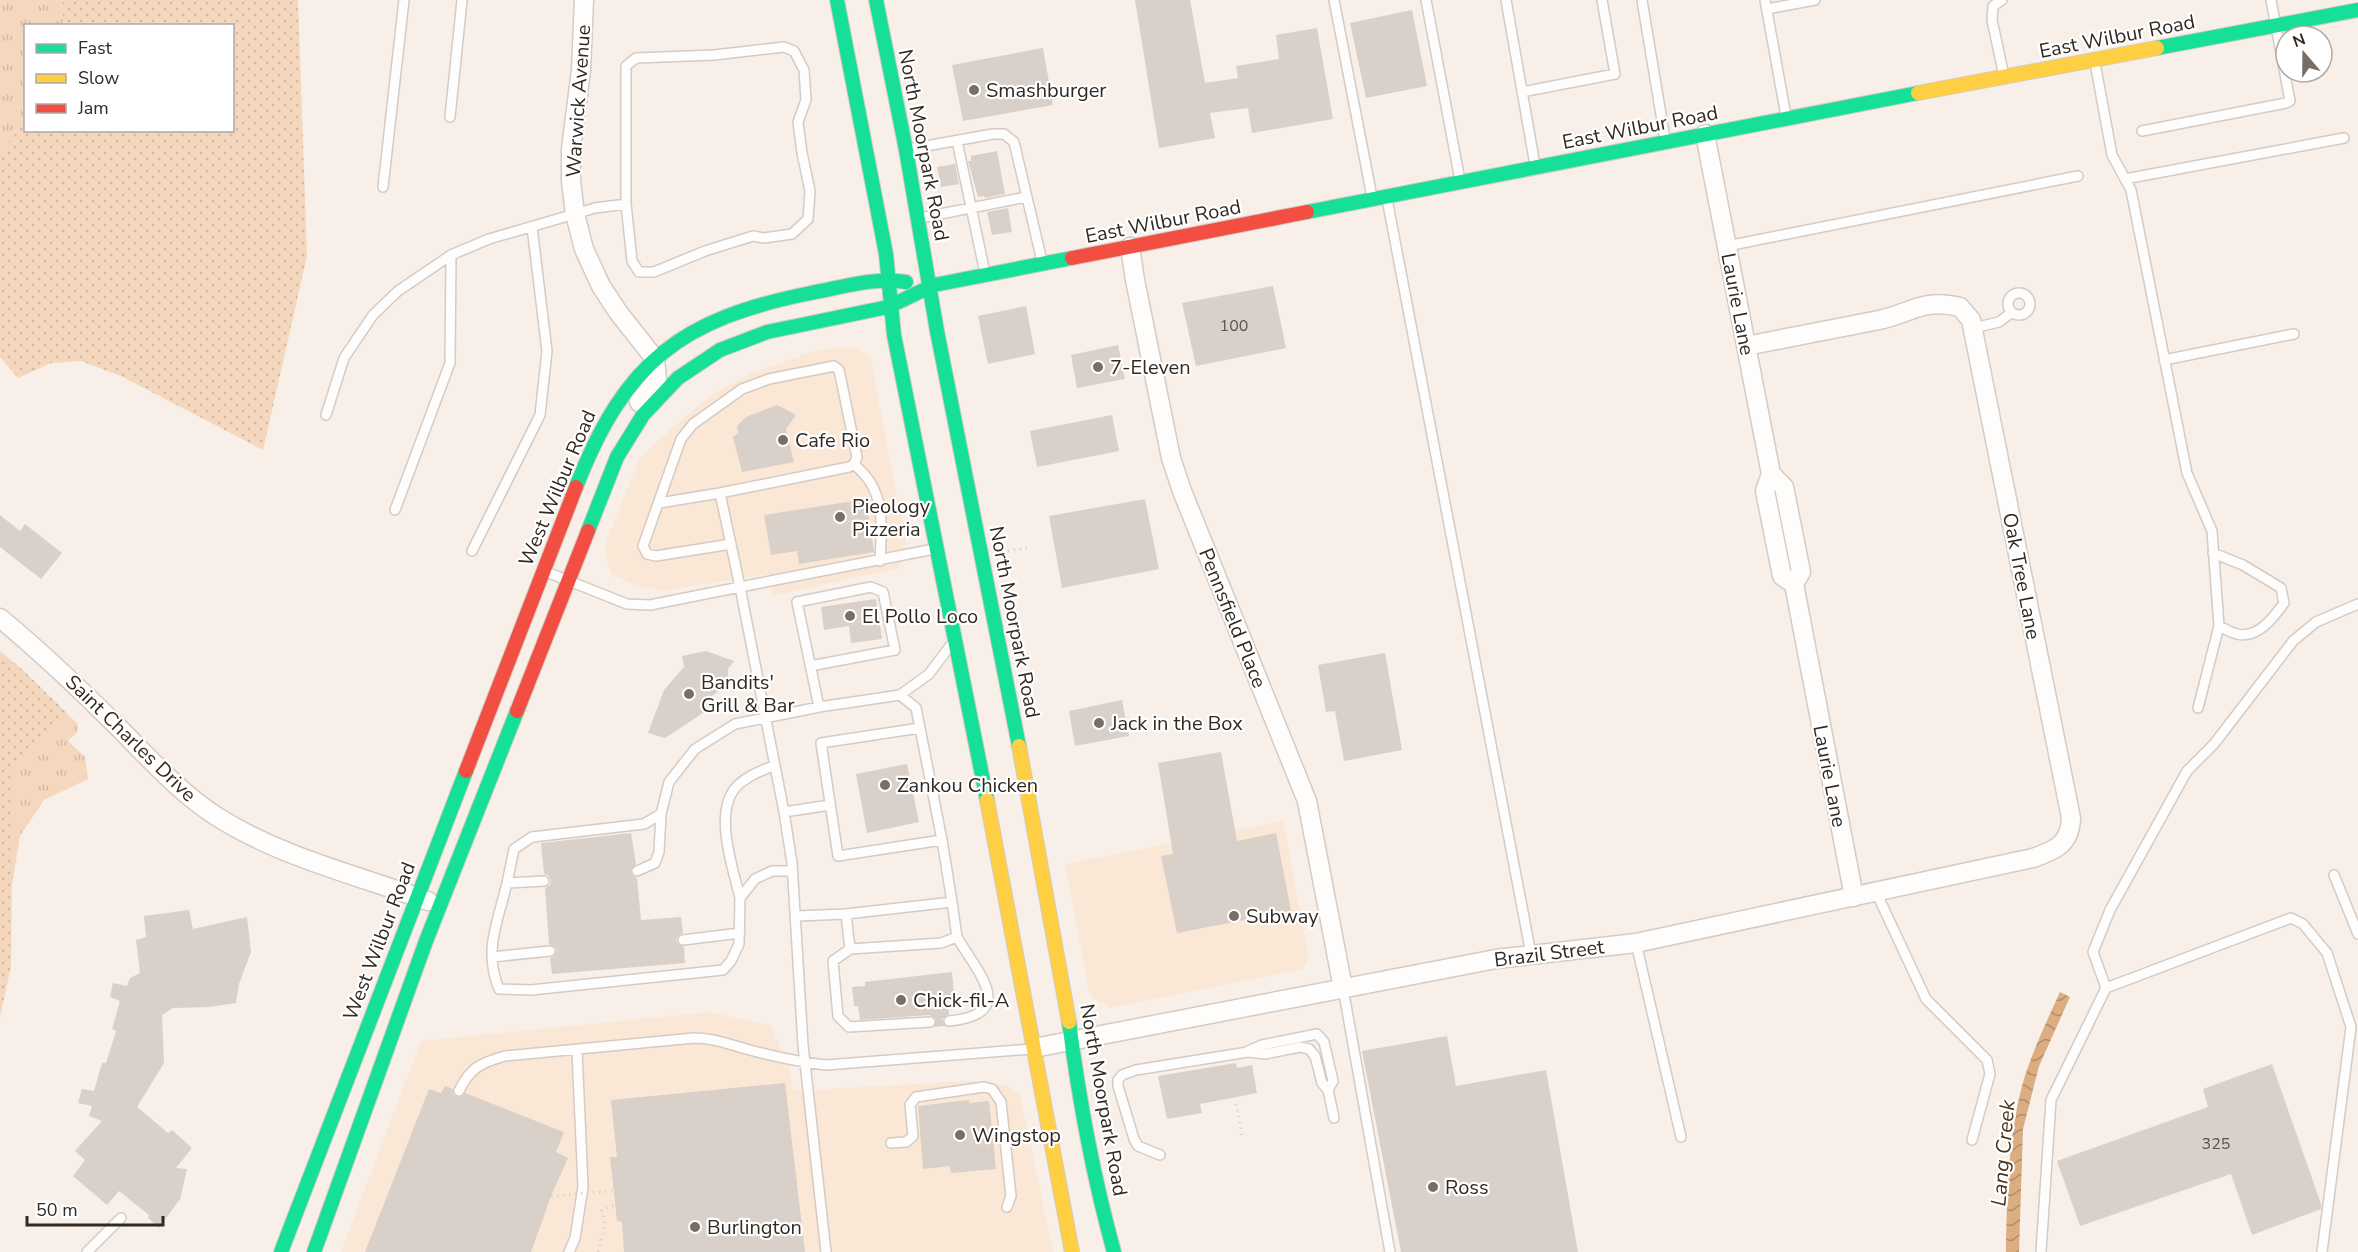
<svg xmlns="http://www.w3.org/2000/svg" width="2358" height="1252" font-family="'Nunito Sans',sans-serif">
	<defs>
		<pattern id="grass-tufts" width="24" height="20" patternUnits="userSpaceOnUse" patternTransform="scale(1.5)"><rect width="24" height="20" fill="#f4d7bd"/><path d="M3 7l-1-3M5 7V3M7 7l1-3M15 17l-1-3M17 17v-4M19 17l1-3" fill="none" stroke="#d2b9a2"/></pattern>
		<pattern id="park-dots" width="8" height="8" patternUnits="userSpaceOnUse" patternTransform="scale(1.5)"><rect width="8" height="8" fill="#f4d7bd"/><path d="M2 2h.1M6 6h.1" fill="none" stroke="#d2b9a2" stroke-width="1.8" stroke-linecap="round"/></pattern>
		<pattern id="water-waves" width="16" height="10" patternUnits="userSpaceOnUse" patternTransform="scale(1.5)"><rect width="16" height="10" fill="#dbad80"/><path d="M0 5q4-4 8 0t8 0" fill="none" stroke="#b28d68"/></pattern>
	</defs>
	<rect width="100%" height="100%" fill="#f7efe8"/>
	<path fill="#fbe7d5" d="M852,347L870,356L906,543L899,568L773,596L769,574L665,591L642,587L612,575L607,562L605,550L607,540L639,460L653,445L710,396L750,374L817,350Z
		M1283,821L1309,959L1303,969L1110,1008L1093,998L1089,991L1065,864Z
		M710,1012L771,1026L789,1068L793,1091L970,1081L1009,1086L1020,1095L1053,1252H341L421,1041Z"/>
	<path fill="url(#grass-tufts)" d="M0,0H63V25L26,26L25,123L0,152Z
		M0,653L78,724L77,732L68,741L85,757L88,779L44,800L20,836L0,958Z"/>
	<path fill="url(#park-dots)" d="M63,0H298L307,256L263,450L121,376L81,361L51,363L18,378L0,357V152L25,123L26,130H232V26L63,25Z
		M0,651L25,672L68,714L13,767L11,966L0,1017Z"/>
	<path fill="url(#water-waves)" d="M2060,992L2070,997L2039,1066L2023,1129L2019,1252H2006C2007,1197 2008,1140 2022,1086C2031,1054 2046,1023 2060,992Z"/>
	<path fill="#d8d0c9" d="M1135,0H1190L1205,83L1238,78L1236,66L1279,59L1276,35L1317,28L1333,119L1252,133L1248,108L1210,113L1215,138L1159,148Z
		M1412,10L1427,86L1366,98L1350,23Z
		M1043,48L1053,105L963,121L952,65Z
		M997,151L1005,194L985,198L984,196L978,197L968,161H971V156Z
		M955,164L959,184L941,187L937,167Z
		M1008,208L1012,232L992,235L987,212Z
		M1273,286L1286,348L1196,366L1182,303Z
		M1026,306L1035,354L988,364L978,316Z
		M1118,345L1125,379L1077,388L1071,355Z
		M777,405L796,415L786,429L794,462L742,472L733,437L738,433L737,426L746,417Z
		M1112,415L1119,451L1037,467L1030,431Z
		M866,499L874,552L799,564L797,551L771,555L764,515Z
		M1145,499L1159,569L1062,588L1049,516Z
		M0,515L20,531L25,524L62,553L41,579L0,547Z
		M876,599L882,639L851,643L849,626L824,630L821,607Z
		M706,651L734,661L728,669V685L710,697L715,705L665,738L648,733L664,690L684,667L682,656Z
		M1385,653L1402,750L1344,761L1335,711L1326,712L1318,665Z
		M1122,700L1129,736L1075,746L1069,711Z
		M1221,752L1237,841L1276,833L1291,911L1177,933L1161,856L1173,854L1158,763Z
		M907,764L919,822L867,833L856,774Z
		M631,833L636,864L630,871L633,876L637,878L641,920L681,917L683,933L679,935L676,940L678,944L684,947L685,963L552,974L550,958L554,956L557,951L555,947L549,944L545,888L550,885L551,880L548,875L544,874L541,843Z
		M189,910L193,929L247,917L251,952L239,984L236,1003L209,1007L173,1008L162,1015L164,1063L137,1107L168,1133L172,1130L192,1148L176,1168L187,1169L180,1199L159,1228L148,1218L149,1215L119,1191L107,1205L73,1176L85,1160L75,1151L102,1121L89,1116L92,1106L78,1103L82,1089L94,1091L102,1063H106L116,1031L112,1029L120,1001L110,997L113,983L127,986L130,978L140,973L136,940L146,937L144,916Z
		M952,972L954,995H947L949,1014L942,1019L945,1026L934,1027L936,1019L930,1015L860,1020L858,1006H854L852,987L865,986V982Z
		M1447,1036L1456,1086L1546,1070L1578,1252H1401L1362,1051Z
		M1236,1063L1237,1068L1252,1065L1257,1093L1200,1104L1202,1113L1167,1119L1158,1076Z
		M2272,1064L2321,1204V1209L2252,1235L2231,1174L2080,1226L2057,1161L2208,1107L2203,1089Z
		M785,1083L805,1252H624L622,1222L617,1221L610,1157H617L611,1100Z
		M445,1086L453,1089V1094L456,1097H462L465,1093L564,1132L556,1152L568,1158L551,1196L531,1252H365L429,1089L441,1093Z
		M969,1100V1103L989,1101L996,1169L951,1173L950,1166L923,1169L918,1106Z"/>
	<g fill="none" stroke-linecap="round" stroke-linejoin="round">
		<defs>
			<path id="lane" d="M1334,0L1372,197
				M1426,0L1460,180
				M1506,0L1535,165
				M1642,0L1665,139
				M1765,0L1786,116
				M2002,0L1993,6L1992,20L2004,76
				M1767,9L1815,0
				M784,47L794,51L804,70L806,100L798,122L802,153L810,191L808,219L792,234L764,238L753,236L705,251L654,272H639L632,261L626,204V66L636,58L714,55Z
				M2095,63L2112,155L2131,190L2187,473L2212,531L2219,626L2198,708
				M1522,92L1615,74L1602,0
				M450,117L462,0
				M2142,131L2286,103L2290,101L2271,0
				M957,141L985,273
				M909,149L993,134H1004L1014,142L1042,261
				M2125,179L2344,138
				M383,187L404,0
				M1387,199L1531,954
				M920,218L1026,197
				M1727,246L2078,176
				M2008 304a11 11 0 1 1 22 0a11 11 0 1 1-22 0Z
				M1973,328L1999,322L2011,313
				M2164,360L2294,334
				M326,415L344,358L373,315L398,291L451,255L489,239L595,208L626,204
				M854,464C859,469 866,475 870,482C885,505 881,535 880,561
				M659,503L720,493
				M395,510L450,363L451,255
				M731,544L656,556L647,554L643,546L681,439L693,424L742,389L769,379L834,366L839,370L857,457L854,464L849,467L720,493L740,587L934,549
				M472,551L540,415L547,351L532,227
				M2213,553L2243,565L2281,588L2284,603C2274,617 2258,639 2237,634C2231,633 2224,628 2219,626
				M544,571L627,604L650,605L740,587L784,812L792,863L803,1045L826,1252
				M810,666L895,650L883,592L871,587L797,602L819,707
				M900,695L929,674L950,646
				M920,728L821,743L838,856L942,840
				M784,812L830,805
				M637,871L655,863L659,852L661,814L669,782L695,749L735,724L819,707L900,695L916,708L942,840L952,902
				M2334,875L2358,934
				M544,881L507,883C498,922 483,950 499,989L531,990L723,970L731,961L739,944L740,898L755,879L772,871H792
				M507,883L514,849L532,837L644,824L661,814
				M1876,892L1926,999L1987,1060L1990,1074L1972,1140
				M740,898C733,868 712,810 738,785C749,775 761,771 775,765
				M846,914L850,949
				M797,916L846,914L952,902L957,937L941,943L850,949L833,961L838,1016L849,1027L930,1022
				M683,940L740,933
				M1636,943L1681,1137
				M492,957L550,951
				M1343,988L1390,1252
				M2106,988L2291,918L2303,924L2327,953L2351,1027L2322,1252
				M949,1021C1020,1014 976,971 957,937
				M1248,1051L1262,1045L1317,1034L1324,1042L1333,1081L1328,1090
				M459,1091C470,1068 480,1063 505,1056L694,1038C713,1038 728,1044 746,1049C772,1056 799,1062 826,1065L1031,1049
				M891,1143L906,1142L913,1136L910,1105L916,1097L984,1087L992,1089L1001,1102L1011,1196L1007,1207
				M1160,1155L1138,1146L1134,1139L1118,1086V1080L1122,1075L1136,1070L1248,1052L1265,1054L1300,1047L1309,1049L1315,1056L1322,1083L1328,1090L1334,1118
				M87,1252L121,1218
				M569,1252L575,1238L583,1187L577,1050
				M2041,1252L2051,1100L2106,988L2093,952L2110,910L2187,771L2214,744L2293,641L2316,622L2358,604"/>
			<path id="street" d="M584,0L581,70L571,149V181L575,214L584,249L601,286L618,312L655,359L657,380L639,402
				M1705,134L1771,474L1765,491L1782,576L1794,584
				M1130,247L1135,280L1171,458L1182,491L1307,801L1343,988
				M1771,474L1784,487L1801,572L1794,584L1854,897
				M0,618C41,652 80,689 118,727C149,758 179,792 216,816C280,857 357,875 428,901
				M1034,1048L1496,959L1636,943L2033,858C2056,850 2070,844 2071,818L1971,320L1960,307C1922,298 1912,313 1879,320C1835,329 1790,337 1746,346"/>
			<path id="fast" d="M837,0L886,254L894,335L987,800
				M876,0L906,150L937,331L1019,746
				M2157,48L2358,10
				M1307,212L1918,93
				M576,487C625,361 681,319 811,293C843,287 873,277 906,282
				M588,531L617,457L643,415L678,378L720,350L767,332L888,307L934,285L1072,258
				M1069,1022C1079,1100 1093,1176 1114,1252
				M281,1252L466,771
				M314,1252L426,941L517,711"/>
			<path id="slow" d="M1918,93L2157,48
				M1019,746L1069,1022
				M987,800L1072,1252"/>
			<path id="jam" d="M1072,258L1307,212
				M517,711L588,531
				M466,771L576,487"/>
		</defs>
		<use href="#lane" stroke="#d3cbc4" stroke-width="12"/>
		<use href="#street" stroke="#d3cbc4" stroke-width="21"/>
		<use href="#fast" stroke="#d3cbc4" stroke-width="16"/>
		<use href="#slow" stroke="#d3cbc4" stroke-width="16"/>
		<use href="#jam" stroke="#d3cbc4" stroke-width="16"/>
		<path stroke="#d9d7d4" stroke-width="3" stroke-dasharray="1.5 4.5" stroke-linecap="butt" d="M1002,552L1027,548
			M1236,1104L1242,1135
			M598,1252L605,1227L602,1210L616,1204"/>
		<use href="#lane" stroke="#fefdfc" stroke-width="9"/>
		<use href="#street" stroke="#fefdfc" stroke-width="18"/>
		<use href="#fast" stroke="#16e098" stroke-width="14"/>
		<use href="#slow" stroke="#ffcf43" stroke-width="14"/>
		<use href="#jam" stroke="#f24e42" stroke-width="14"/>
		<path stroke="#d9d7d4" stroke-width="3" stroke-dasharray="1.5 4.5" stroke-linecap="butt" d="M551,1196L614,1191"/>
	</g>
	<g fill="#776e67" stroke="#fff" stroke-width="2">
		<circle cx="974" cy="90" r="6"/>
		<circle cx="1098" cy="367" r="6"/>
		<circle cx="783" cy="440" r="6"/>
		<circle cx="840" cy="517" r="6"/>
		<circle cx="850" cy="616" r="6"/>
		<circle cx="689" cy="694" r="6"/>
		<circle cx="1099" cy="723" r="6"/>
		<circle cx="885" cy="785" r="6"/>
		<circle cx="1234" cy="916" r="6"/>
		<circle cx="901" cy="1000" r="6"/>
		<circle cx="960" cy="1135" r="6"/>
		<circle cx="1433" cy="1187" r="6"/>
		<circle cx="695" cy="1227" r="6"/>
	</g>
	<g text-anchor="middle" stroke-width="4.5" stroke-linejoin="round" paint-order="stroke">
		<g font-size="16" fill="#5c534b">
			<text x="1234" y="331">100</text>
			<text x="2216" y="1149">325</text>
		</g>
		<g font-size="20" fill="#322921" stroke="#fff">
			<text transform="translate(2117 36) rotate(-11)" y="7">East Wilbur Road</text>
			<text transform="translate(578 101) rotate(-86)" y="7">Warwick Avenue</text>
			<text transform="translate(1640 127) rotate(-11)" y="7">East Wilbur Road</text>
			<text transform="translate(924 145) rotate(79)" y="7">North Moorpark Road</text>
			<text transform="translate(1163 221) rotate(-11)" y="7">East Wilbur Road</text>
			<text transform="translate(1738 304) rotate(79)" y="7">Laurie Lane</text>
			<text transform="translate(557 488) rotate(-67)" y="7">West Wilbur Road</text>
			<text transform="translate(2022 576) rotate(79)" y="7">Oak Tree Lane</text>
			<text transform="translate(1233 618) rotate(68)" y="7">Pennsfield Place</text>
			<text transform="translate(1015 622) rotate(79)" y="7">North Moorpark Road</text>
			<text transform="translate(131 738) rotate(44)" y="7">Saint Charles Drive</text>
			<text transform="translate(1830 776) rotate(79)" y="7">Laurie Lane</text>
			<text transform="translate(379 941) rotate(-69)" y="7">West Wilbur Road</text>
			<text transform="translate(1549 953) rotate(-7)" y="7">Brazil Street</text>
			<text transform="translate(1104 1100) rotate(80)" y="7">North Moorpark Road</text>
		</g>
		<g font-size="20" fill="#322921" stroke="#fff" text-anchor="start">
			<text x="986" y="97">Smashburger</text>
			<text x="1110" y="374">7-Eleven</text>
			<text x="795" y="447">Cafe Rio</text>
			<text x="852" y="513">Pieology<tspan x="852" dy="23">Pizzeria</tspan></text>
			<text x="862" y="623">El Pollo Loco</text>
			<text x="701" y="689">Bandits'<tspan x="701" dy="23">Grill &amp; Bar</tspan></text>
			<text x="1111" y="730">Jack in the Box</text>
			<text x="897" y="792">Zankou Chicken</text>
			<text x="1246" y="923">Subway</text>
			<text x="913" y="1007">Chick-fil-A</text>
			<text x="972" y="1142">Wingstop</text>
			<text x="1445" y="1194">Ross</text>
			<text x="707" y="1234">Burlington</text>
		</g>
		<g font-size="21" font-style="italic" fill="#4c3217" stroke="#fff">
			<text transform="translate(2003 1153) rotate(-85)" y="7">Lang Creek</text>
		</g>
	</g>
	<rect x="24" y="24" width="210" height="108" fill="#ffffff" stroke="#ada9a6" stroke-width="1.5"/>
	<rect x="36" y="44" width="30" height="9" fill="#16e098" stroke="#ada9a6" stroke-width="1.5"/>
	<text x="78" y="54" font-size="18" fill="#322921">Fast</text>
	<rect x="36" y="74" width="30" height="9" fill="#ffcf43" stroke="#ada9a6" stroke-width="1.5"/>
	<text x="78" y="84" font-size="18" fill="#322921">Slow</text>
	<rect x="36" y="104" width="30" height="9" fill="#f24e42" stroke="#ada9a6" stroke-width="1.5"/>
	<text x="78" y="114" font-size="18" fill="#322921">Jam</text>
	<g transform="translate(2304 54) rotate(340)"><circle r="28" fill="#ffffff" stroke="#ada9a6" stroke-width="1.5"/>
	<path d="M0-4.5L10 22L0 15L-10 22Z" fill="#776e67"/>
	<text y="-9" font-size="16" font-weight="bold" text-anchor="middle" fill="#322921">N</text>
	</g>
	<path d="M27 1216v9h136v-9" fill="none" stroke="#322921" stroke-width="3"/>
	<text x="36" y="1216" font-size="18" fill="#322921" stroke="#ffffff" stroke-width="4.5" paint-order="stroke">50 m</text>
</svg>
